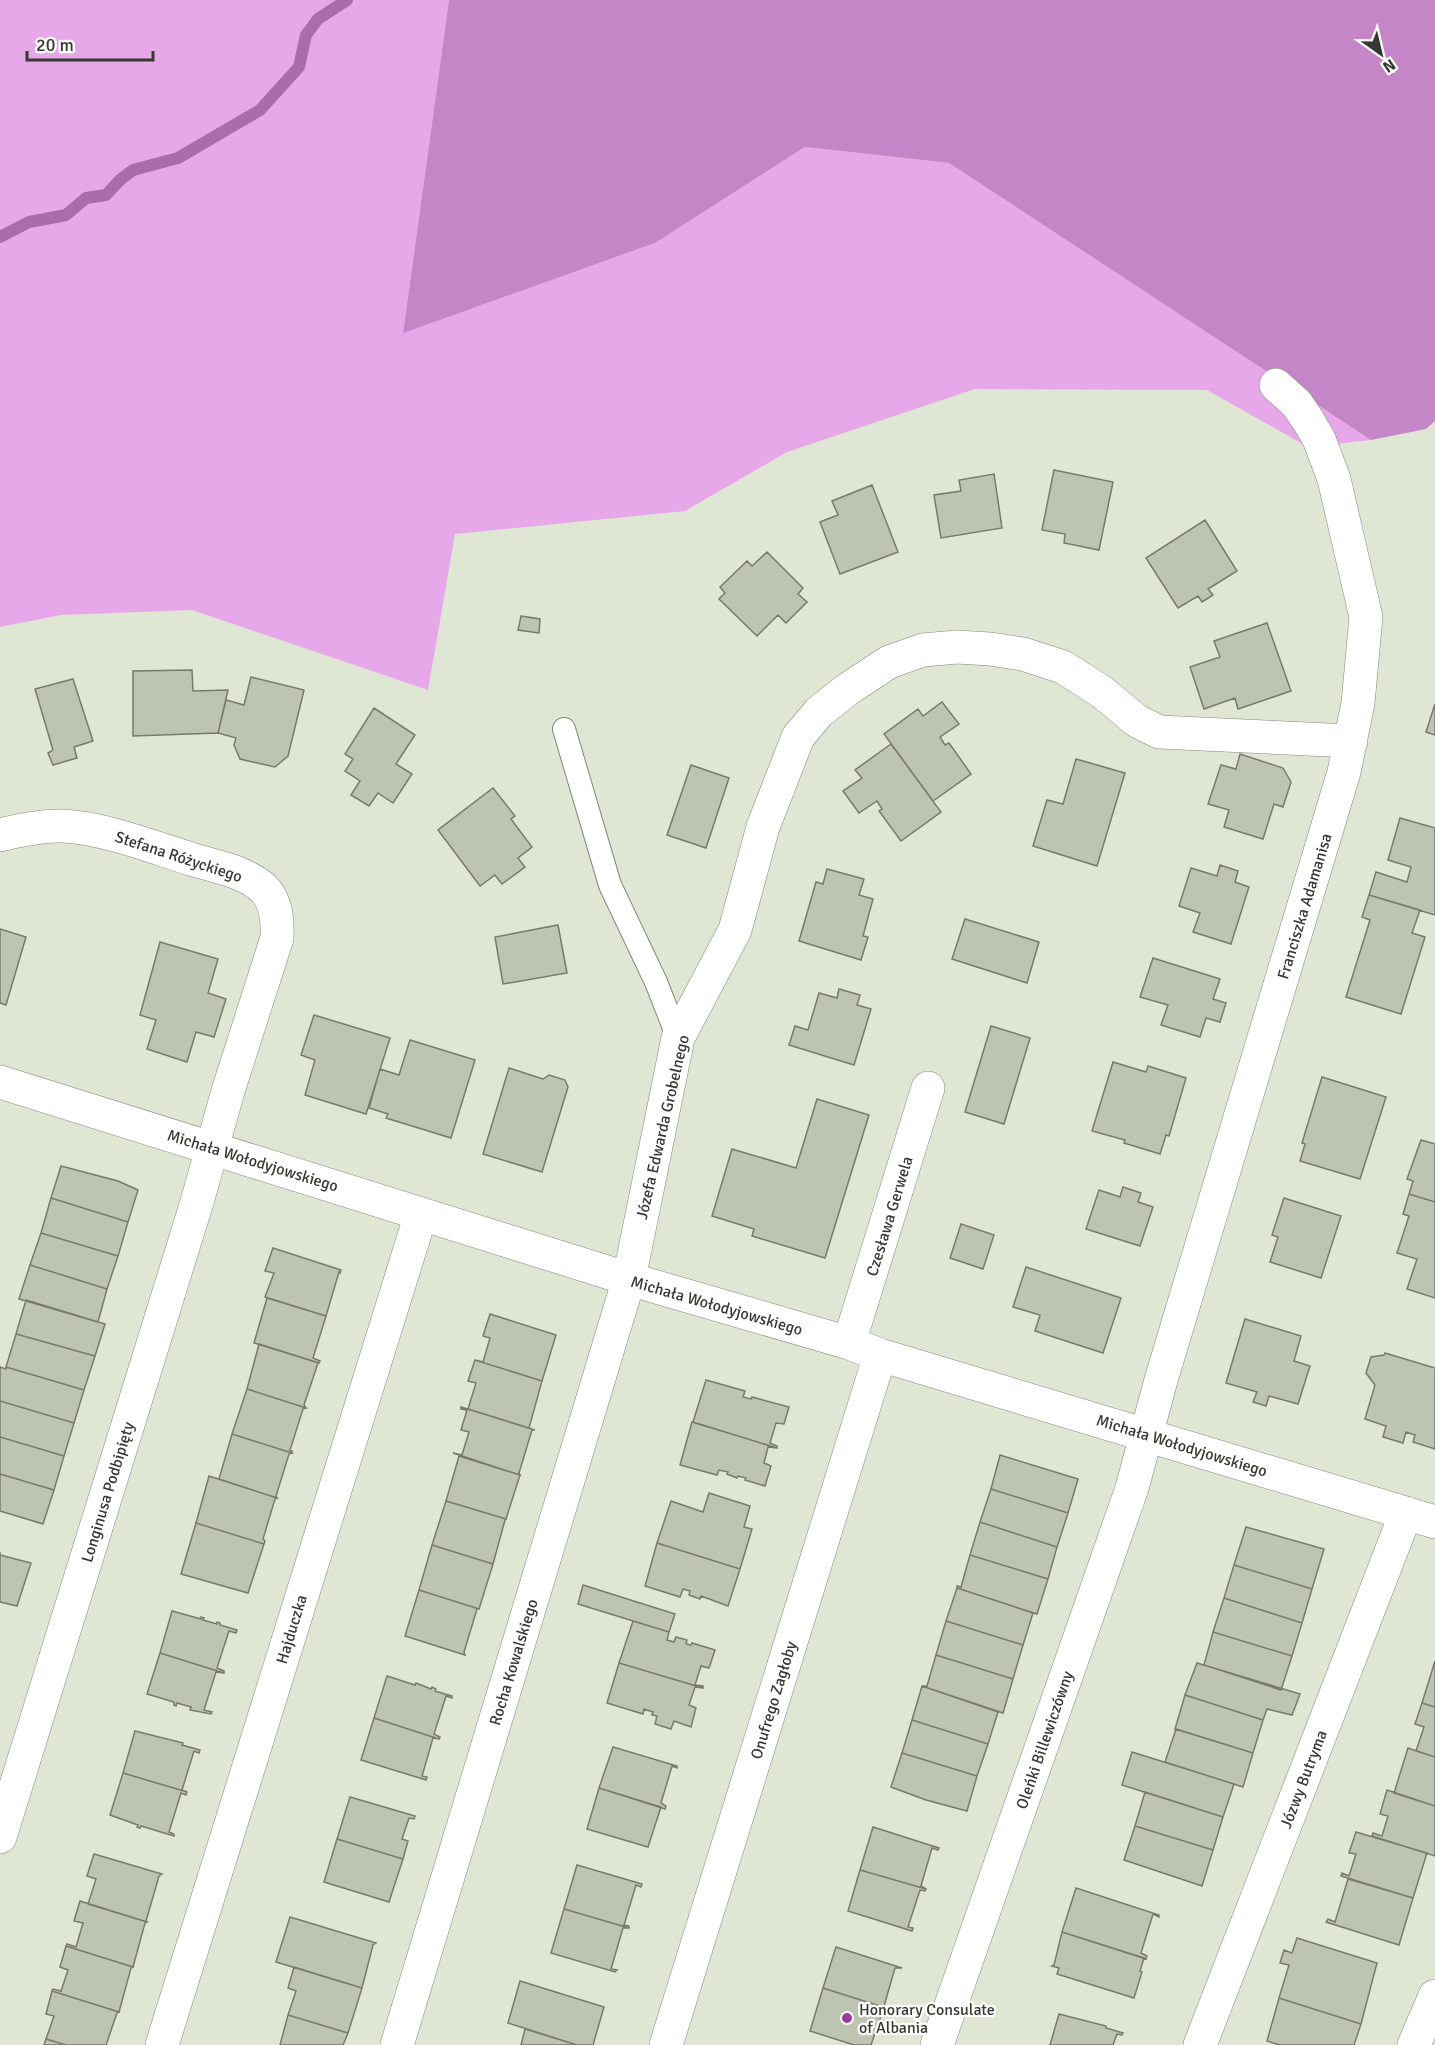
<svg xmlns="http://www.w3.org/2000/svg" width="1435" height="2045" font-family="Signika,sans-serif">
	<rect width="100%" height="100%" fill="#dfe6d4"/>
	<path fill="#e7a8e9" d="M0,0H449L403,332L655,243L805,147L949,163L1371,440L1308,447L1207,390L975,389L787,452L685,511L455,534L428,690L192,610L61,615L0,627Z"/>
	<path fill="#c586c7" d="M449,0H1435V421L1426,429L1371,440L949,163L805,147L655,243L403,333Z"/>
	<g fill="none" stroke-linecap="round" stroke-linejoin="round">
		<path stroke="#aa6cac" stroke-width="12" d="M0,237L29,222L66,215L86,198L106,195L120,180L133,170L178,158L260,110L299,67L306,35L318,19L347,0"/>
	</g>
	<path fill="#bec4b2" stroke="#767b6b" stroke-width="1.5" d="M1054,470L1113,482L1099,550L1064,543L1065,534L1042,530Z
		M994,474L1002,528L941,538L934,495L961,491L959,480Z
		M872,485L898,552L840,574L820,522L838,515L832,501Z
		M1205,520L1237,571L1208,589L1213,595L1202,602L1198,596L1178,608L1146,558Z
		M767,552L803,588L798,594L807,602L786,623L778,615L757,636L719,599L725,593L720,587L747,561L752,566Z
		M521,616L540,619L539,633L518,630Z
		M1267,623L1291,691L1238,709L1235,698L1204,709L1190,667L1220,657L1214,641Z
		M192,670L193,691L228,690L218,733L133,736V671Z
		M251,677L304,690L288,756L275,767L240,759L234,745L236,738L218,733L226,700L244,705Z
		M73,679L93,741L74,747L77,758L53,765L48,753L53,750L35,689Z
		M942,702L959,724L940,737L945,745L949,743L971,774L933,801L884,734L918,709L923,716Z
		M1435,704V735L1426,732Z
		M374,708L415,735L396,764L412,774L393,803L378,793L369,806L351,795L360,781L345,771L353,759L345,754Z
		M891,744L941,812L901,841L879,811L882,809L877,801L859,813L843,791L862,778L855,770Z
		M1240,754L1283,768L1291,782L1283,807L1274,804L1263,839L1224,827L1229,810L1208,804L1221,765L1236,769Z
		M1076,759L1125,773L1097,866L1033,846L1047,800L1063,804Z
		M691,765L729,778L706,848L667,835Z
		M493,788L515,816L511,819L532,847L518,858L525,867L502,884L495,875L480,886L438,830Z
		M1400,818L1435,828V915L1369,895L1376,872L1407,882L1411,867L1388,860Z
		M1220,865L1238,871L1235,882L1249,887L1231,944L1193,932L1200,913L1179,906L1191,868L1217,876Z
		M827,869L864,879L859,895L873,899L863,936L868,937L861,960L799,941L816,882L823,884Z
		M1369,895L1420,910L1412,933L1425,937L1401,1014L1346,997L1370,920L1362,917Z
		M965,919L1039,942L1027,983L952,959Z
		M558,925L567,973L503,984L495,937Z
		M0,929L26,937L6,1005L0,1003Z
		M160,942L218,959L208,993L226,999L214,1037L196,1032L187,1062L147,1049L156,1020L140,1015Z
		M1153,958L1220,979L1213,999L1226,1003L1220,1022L1206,1018L1200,1037L1161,1025L1168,1005L1140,997Z
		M839,989L860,995L857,1005L871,1009L854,1065L789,1045L795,1026L808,1030L819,993L837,998Z
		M314,1015L390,1038L366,1114L305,1095L315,1060L301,1055Z
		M991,1026L1030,1038L1004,1124L965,1112Z
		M410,1040L475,1060L451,1138L386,1118L388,1114L369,1108L380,1069L399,1075Z
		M1113,1062L1146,1072L1148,1066L1186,1078L1169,1136L1166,1135L1160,1154L1124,1143L1125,1140L1092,1131Z
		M509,1068L543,1079L549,1075L565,1080L568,1087L542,1172L483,1154Z
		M1322,1077L1386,1097L1360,1179L1300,1161L1305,1144L1302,1143Z
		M817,1099L869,1115L825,1258L752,1236L754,1229L712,1216L732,1149L796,1168Z
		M1421,1140L1435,1144V1202L1409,1194L1413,1181L1407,1179Z
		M61,1166L118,1181L138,1190L128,1222L51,1198Z
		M1123,1187L1141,1193L1138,1202L1153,1207L1140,1246L1086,1229L1099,1190L1120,1197Z
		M1409,1194L1435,1202V1298L1407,1289L1417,1259L1397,1253L1409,1216L1403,1214Z
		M51,1198L128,1222L118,1256L41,1233Z
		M1284,1198L1341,1216L1321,1278L1270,1262L1278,1237L1272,1235Z
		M961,1224L994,1235L983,1269L950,1258Z
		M41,1233L118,1256L107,1289L30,1265Z
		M273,1248L341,1270L340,1273L339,1272L326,1316L265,1297L274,1273L265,1271Z
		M30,1265L107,1289L98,1322L19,1299Z
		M1026,1267L1121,1298L1103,1353L1035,1331L1040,1315L1013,1307Z
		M267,1298L326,1316L313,1358L320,1361L319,1363L254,1343Z
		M26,1300L105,1324L95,1356L16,1334Z
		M490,1314L556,1335L542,1381L475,1360L483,1362L490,1338L483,1336Z
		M1245,1319L1301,1336L1294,1361L1310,1366L1298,1404L1269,1396L1266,1406L1253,1402L1257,1392L1226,1383Z
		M16,1334L95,1356L84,1390L6,1367Z
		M259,1344L319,1363H318L304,1405L306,1408L247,1389Z
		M1385,1353L1435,1368V1449L1413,1442L1415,1435L1406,1432L1403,1443L1383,1437L1386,1426L1365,1419L1375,1385L1366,1373L1371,1357L1384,1355Z
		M475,1360L542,1381L529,1428L468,1409L476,1383L468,1381Z
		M0,1367L6,1369V1367L84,1390L74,1423L0,1401Z
		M706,1380L745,1391L743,1397L751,1399L752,1397L789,1407L784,1424L776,1423L770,1443L777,1446V1448L693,1422Z
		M247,1389L306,1408L303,1409L290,1450L292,1451V1453L232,1434Z
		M0,1401L74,1423L64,1456L0,1437Z
		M461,1407L535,1430H532L519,1473L520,1475L453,1453L462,1455L469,1432L461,1430L467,1410L461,1409Z
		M692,1422L777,1448L768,1447L764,1463L771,1466L765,1486L745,1480L746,1478L738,1476L737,1478L727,1474L728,1472L719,1470L717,1475L680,1465Z
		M232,1434L292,1453L289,1454L276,1496L277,1498L219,1479Z
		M0,1437L64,1456L54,1490L0,1474Z
		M1000,1455L1078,1479L1068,1513L991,1489Z
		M459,1456L520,1475L506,1519L446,1501Z
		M0,1474L54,1490L43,1524L0,1511Z
		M209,1476L277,1498L275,1499L263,1539L265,1541L264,1544L196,1523Z
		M991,1489L1068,1513L1057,1547L980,1522Z
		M709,1493L750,1506L744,1527L752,1529L740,1569L657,1543L671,1501L703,1512Z
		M446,1501L506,1519L505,1520L493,1564L432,1545Z
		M980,1522L1057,1547L1048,1579L970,1555Z
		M196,1523L264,1544L248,1593L181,1574Z
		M1246,1527L1324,1549L1312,1589L1234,1565Z
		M657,1543L740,1569L728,1606L701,1596L700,1599L689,1595L690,1591L683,1589L680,1597L645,1586Z
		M432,1545L493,1564L479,1609L419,1590Z
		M0,1552V1555L31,1563L17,1606L0,1602Z
		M970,1555L1048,1579L1037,1614L957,1588V1586L961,1587Z
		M1234,1565L1312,1589L1302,1623L1224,1598Z
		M583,1585L675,1614L669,1632L578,1604Z
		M957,1588L1033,1613L1023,1645L946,1621Z
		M419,1590L479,1609H477L464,1652L465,1655L405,1636Z
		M1224,1598L1302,1623L1292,1656L1213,1632Z
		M172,1611L201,1619V1617L204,1618L203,1620L217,1624V1622L220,1623V1625L237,1630L236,1633L229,1631L217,1668L224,1671V1673L160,1653Z
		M633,1621L669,1632L667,1640L674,1642L676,1637L687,1640L686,1644L691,1645L692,1643L715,1650L709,1668L701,1666L695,1685L703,1686V1688L619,1663Z
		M946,1621L1023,1645L1013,1679L936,1655Z
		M1213,1632L1292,1656L1281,1690L1204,1665Z
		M160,1653L224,1673L216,1672L204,1710L212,1712L211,1714L190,1710L191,1707L177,1703L176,1706L174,1705V1702L147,1694Z
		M936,1655L1013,1679L1003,1713L922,1686H927Z
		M1435,1661V1707L1422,1703Z
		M619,1663L703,1688L695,1687L689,1705L696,1708L691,1727L674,1721L671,1729L655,1724L657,1716L652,1715L653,1712L644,1709L643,1714L607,1703Z
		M1197,1663L1300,1694L1292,1715L1267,1709L1263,1720L1185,1695Z
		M387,1676L415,1685L416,1683L431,1689L432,1687L436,1689L435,1691L452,1696V1698L446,1696L434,1734L440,1737L439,1739L374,1718Z
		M922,1686L998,1712L988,1744L912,1720Z
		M1185,1695L1263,1720L1253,1753L1175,1729Z
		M1422,1703L1435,1707V1757L1416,1751L1424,1727L1415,1724Z
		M374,1718L439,1739L433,1738L422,1776L427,1777L426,1780L361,1760Z
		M912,1720L988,1744L977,1776L902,1753Z
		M1176,1729L1253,1753L1243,1787L1165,1762Z
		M135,1731L183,1743L182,1745L200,1750L199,1753L194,1751L182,1790L187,1792L123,1773Z
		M613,1747L677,1766V1768L672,1766L661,1803L666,1806L665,1809L599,1788Z
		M1408,1748L1435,1757V1806L1394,1793Z
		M1132,1752L1234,1784L1223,1817L1122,1785Z
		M902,1753L977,1776L967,1811L926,1800L891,1787Z
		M123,1773L187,1792L186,1795L181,1793L169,1832L174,1834V1836L141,1826L140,1828L137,1827L138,1825L110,1815Z
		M599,1788L661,1807L648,1847L587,1829Z
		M1387,1790L1435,1806V1856L1372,1836L1373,1833L1382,1836L1388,1816L1380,1814Z
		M1145,1792L1223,1817L1213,1850L1135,1826Z
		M350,1797L415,1816L414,1819L409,1818L402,1839L408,1841L403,1859L337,1839Z
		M1135,1826L1213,1850L1202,1886L1124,1860Z
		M873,1827L939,1848L938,1850L932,1848L921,1886L926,1889L860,1870Z
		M1356,1832L1427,1853L1413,1898L1341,1876L1342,1873L1349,1876L1356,1854L1349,1853Z
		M337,1839L403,1859L389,1902L324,1882Z
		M94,1854L162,1874L159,1876L146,1921L147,1922L88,1904L96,1879L87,1876Z
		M577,1865L642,1884L641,1887L636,1885L624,1925L629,1926V1928L564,1909Z
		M860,1870L926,1889L925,1891L920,1890L908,1927L913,1928L912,1931L848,1911Z
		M1348,1879L1413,1898L1399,1945L1326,1922L1328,1919L1335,1922Z
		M1076,1888L1159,1915V1917L1153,1914L1141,1953L1147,1956L1146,1959L1062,1932Z
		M80,1901L147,1922L145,1923L133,1967L66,1946L67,1944L76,1947L83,1923L74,1921Z
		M564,1909L629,1928H623L611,1969L617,1970L615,1972L551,1953Z
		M290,1917L376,1943L373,1945L362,1988L276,1962Z
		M1062,1932L1144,1958L1140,1971L1142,1972L1134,1998L1057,1974L1059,1968L1052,1966L1054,1965Z
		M1297,1938L1377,1963L1361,2024L1279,1998L1289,1965L1280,1963L1284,1950L1292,1953Z
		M66,1946L133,1967L131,1968L119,2012L52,1991L53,1989L61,1991L68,1970L60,1967Z
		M836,1947L902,1968H895L884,2006L889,2009L823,1988Z
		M294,1967L362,1988L348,2033L288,2015L296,1991L288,1988Z
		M520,1981L604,2007L593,2045H577L508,2023Z
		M823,1988L889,2009L888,2011L883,2010L871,2045H854L810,2031Z
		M52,1991L119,2012L117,2013L106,2045H66L46,2039L54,2016L46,2014Z
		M1279,1998L1361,2024L1354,2045H1280L1267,2041Z
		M1059,2014L1106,2026V2028L1123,2033L1122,2035L1117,2034L1113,2045H1050Z
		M288,2015L348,2033L343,2045H280Z
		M525,2029L577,2045H521Z
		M46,2039L66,2045H44Z"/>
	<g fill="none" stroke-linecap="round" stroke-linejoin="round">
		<defs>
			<path id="lane" d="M564,729L610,885L656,982L678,1038"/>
			<path id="street" d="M0,835C20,830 43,825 64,826C108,829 152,847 194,860C215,866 240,871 258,884C276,896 278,918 277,938L228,1091L197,1202L0,1837
				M0,1082L629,1279L849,1343L880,1355L1435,1522
				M849,1343L928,1088
				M162,2045L421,1214
				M397,2045L629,1279L678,1038L735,930L763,827L798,737L819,712L848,689L889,662L923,650L957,647L990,649L1023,654L1063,667L1102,692L1137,721L1159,732L1351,741
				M666,2045L880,1355
				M937,2045L1132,1488L1161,1380L1344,772L1358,703L1366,617L1334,479L1319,439L1309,422L1297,404L1276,385
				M1200,2045L1406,1513
				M1414,2045L1435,1996"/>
		</defs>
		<use href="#lane" stroke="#838978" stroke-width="24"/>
		<use href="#street" stroke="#838978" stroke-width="34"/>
		<use href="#lane" stroke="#fff" stroke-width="22"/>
		<use href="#street" stroke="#fff" stroke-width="33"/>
	</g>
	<circle fill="#9b3aa1" stroke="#fff" stroke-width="2" cx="847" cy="2018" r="6"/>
	<g text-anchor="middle" stroke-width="4.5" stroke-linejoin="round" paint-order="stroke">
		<g font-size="16" fill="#363831" stroke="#fff">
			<text transform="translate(179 856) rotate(18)" y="6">Stefana Różyckiego</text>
			<text transform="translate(1304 906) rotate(-73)" y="6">Franciszka Adamanisa</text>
			<text transform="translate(662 1127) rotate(-77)" y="6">Józefa Edwarda Grobelnego</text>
			<text transform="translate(253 1160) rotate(17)" y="6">Michała Wołodyjowskiego</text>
			<text transform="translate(889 1216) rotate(-73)" y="6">Czesława Gerwela</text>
			<text transform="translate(717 1305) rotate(16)" y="6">Michała Wołodyjowskiego</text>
			<text transform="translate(1182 1445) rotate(17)" y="6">Michała Wołodyjowskiego</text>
			<text transform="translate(107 1492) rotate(-73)" y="6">Longinusa Podbipięty</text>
			<text transform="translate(291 1629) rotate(-73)" y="6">Hajduczka</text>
			<text transform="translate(513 1662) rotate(-73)" y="6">Rocha Kowalskiego</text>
			<text transform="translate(773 1700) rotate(-73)" y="6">Onufrego Zagłoby</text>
			<text transform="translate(1044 1740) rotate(-71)" y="6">Oleńki Billewiczówny</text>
			<text transform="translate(1303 1779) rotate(-69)" y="6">Józwy Butryma</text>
		</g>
		<g font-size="16" fill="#363831" stroke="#fff" text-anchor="start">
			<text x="859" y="2015">Honorary Consulate<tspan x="859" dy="18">of Albania</tspan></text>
		</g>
	</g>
	<g transform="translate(1381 54) rotate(146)" stroke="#ffffff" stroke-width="4.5" paint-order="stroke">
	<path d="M0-4.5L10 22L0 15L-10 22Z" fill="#363831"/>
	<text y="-9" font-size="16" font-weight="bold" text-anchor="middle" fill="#363831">N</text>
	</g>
	<path d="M27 51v9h126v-9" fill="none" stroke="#363831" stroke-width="3"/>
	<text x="36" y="51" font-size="18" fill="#363831" stroke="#ffffff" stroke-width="4.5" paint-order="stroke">20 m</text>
</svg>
